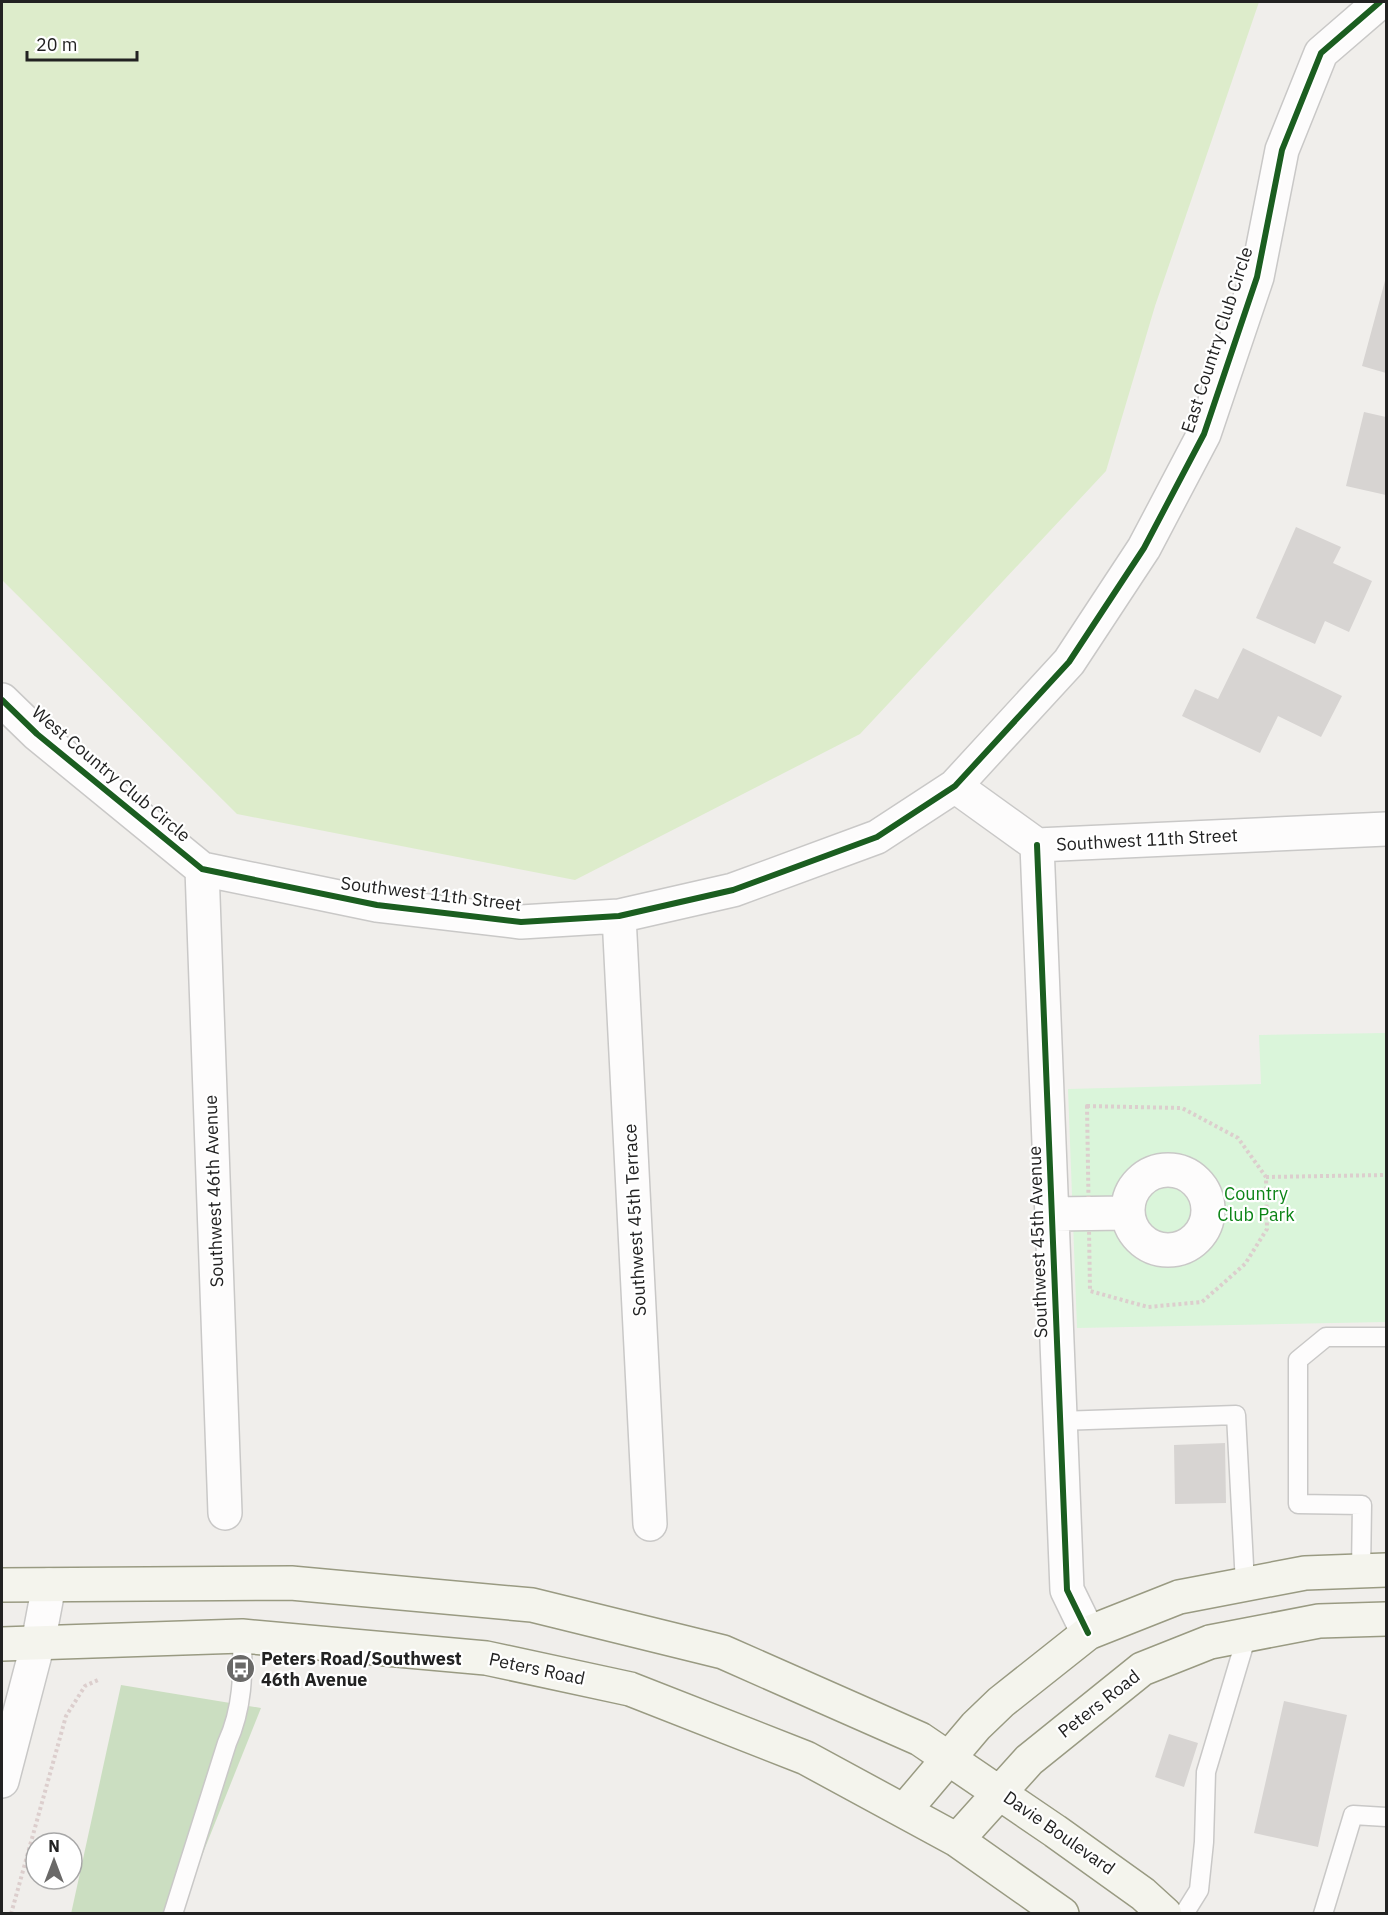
<svg xmlns="http://www.w3.org/2000/svg" width="1388" height="1915" font-family="'IBM Plex Sans',sans-serif">
	<rect width="100%" height="100%" fill="#f0eeeb"/>
	<path fill="#ddeccb" d="M2,2H1259L1155,306L1106,471L860,734L575,880L237,814L2,580Z"/>
	<path fill="#cbdec1" d="M121,1685L261,1708L179,1913L71,1914Z"/>
	<path fill="#daf5da" d="M1386,1033V1322L1077,1328L1068,1089L1261,1084L1259,1035Z"/>
	<path fill="#d7d4d2" d="M1386,277V373L1362,366Z
		M1364,412L1386,417V495L1346,486Z
		M1296,527L1341,547L1333,563L1372,581L1349,632L1325,621L1315,644L1256,618Z
		M1243,648L1342,696L1321,737L1278,716L1260,753L1182,716L1195,689L1218,699Z
		M1225,1443L1226,1503L1175,1504L1174,1445Z
		M1284,1701L1347,1715L1318,1847L1254,1833Z
		M1169,1734L1198,1743L1184,1787L1155,1777Z"/>
	<g fill="none" stroke-linecap="round" stroke-linejoin="round">
		<defs>
			<path id="lane" d="M1059,1421L1236,1415L1245,1584
				M1361,1571L1362,1505L1298,1504V1360L1326,1337H1386
				M173,1914L227,1743C243,1708 243,1674 242,1636
				M1184,1914L1199,1890L1204,1842L1206,1772L1247,1635
				M1323,1914L1353,1815L1386,1817"/>
			<path id="street" d="M2,700L37,734L202,869L377,905L521,922L619,916L733,890L877,837L955,786L1069,662L1144,548L1204,434L1257,277L1282,150L1321,53L1380,2
				M955,786L1037,845L1386,829
				M1037,845L1067,1590L1088,1633
				M202,869L225,1513
				M619,916L650,1524
				M1128 1210a40 40 0 1 1 80 0a40 40 0 1 1-80 0Z
				M1052,1214L1127,1213
				M2,1781L38,1643L49,1585"/>
			<path id="secondary" d="M2,1585L291,1583L532,1605L723,1652L920,1739L1055,1831L1143,1894L1165,1914
				M2,1644L242,1636L486,1658L630,1689L806,1758L957,1840L1062,1914
				M904,1811L976,1726L1001,1702L1088,1633L1179,1597L1305,1573L1386,1570
				M957,1840L1029,1760L1142,1669L1210,1642L1319,1621L1386,1619"/>
		</defs>
		<use href="#lane" stroke="#c9c8c7" stroke-width="21"/>
		<use href="#street" stroke="#c9c8c7" stroke-width="36"/>
		<use href="#secondary" stroke="#999a82" stroke-width="36"/>
		<path stroke="#dccecd" stroke-width="4" stroke-dasharray="3 3" stroke-linecap="butt" d="M1087,1106L1182,1108L1238,1138L1266,1177L1267,1229L1245,1264L1202,1302L1148,1307L1090,1291Z
			M1266,1177L1386,1175
			M11,1914L66,1716L85,1686L98,1680"/>
		<use href="#lane" stroke="#fdfcfc" stroke-width="18"/>
		<use href="#street" stroke="#fdfcfc" stroke-width="33"/>
		<use href="#secondary" stroke="#f4f4ed" stroke-width="33"/>
		<defs>
			<path id="cycleway" d="M2,700L37,734L202,869L377,905L521,922L619,916L733,890L877,837L955,786L1069,662L1144,548L1204,434L1257,277L1282,150L1321,53L1380,2
				M1037,845L1067,1590L1088,1633"/>
		</defs>
		<use href="#cycleway" stroke="#fff" stroke-width="10"/>
		<use href="#cycleway" stroke="#1b5e20" stroke-width="6"/>
	</g>
	<defs>
		<symbol id="bus-disc" viewBox="-11 -11 22 22"><circle r="9.5" fill="#6a6968" stroke="#fff"/><path d="M-5-6H5V4H4V6H2V4H-2V6H-4V4H-5ZM-3.5-4V0h7V-4ZM-3.5 1.2v1.5H-2V1.2ZM2 1.2v1.5H3.5V1.2Z" fill="#fff"/></symbol>
	</defs>
	<g fill-rule="evenodd">
		<use href="#bus-disc" x="224" y="1652" width="33" height="33"/>
	</g>
	<g text-anchor="middle" stroke-width="4.5" stroke-linejoin="round" paint-order="stroke">
		<g font-size="18" fill="#222" stroke="#fff">
			<text transform="translate(1217 340) rotate(-72)" y="6">East Country Club Circle</text>
			<text transform="translate(111 774) rotate(40)" y="6">West Country Club Circle</text>
			<text transform="translate(1147 840) rotate(-3)" y="6">Southwest 11th Street</text>
			<text transform="translate(431 894) rotate(7)" y="6">Southwest 11th Street</text>
			<text transform="translate(214 1191) rotate(-92)" y="6">Southwest 46th Avenue</text>
			<text transform="translate(635 1220) rotate(-93)" y="6">Southwest 45th Terrace</text>
			<text transform="translate(1038 1242) rotate(-92)" y="6">Southwest 45th Avenue</text>
			<text transform="translate(537 1669) rotate(12)" y="6">Peters Road</text>
			<text transform="translate(1099 1704) rotate(-38)" y="6">Peters Road</text>
			<text transform="translate(1059 1833) rotate(35)" y="6">Davie Boulevard</text>
		</g>
		<g font-size="18" fill="#0c8416" stroke="#fff">
			<text x="1256" y="1200">Country<tspan x="1256" dy="21">Club Park</tspan></text>
		</g>
		<g font-size="18" font-weight="bold" fill="#222" stroke="#fff" text-anchor="start">
			<text x="261" y="1665">Peters Road/Southwest<tspan x="261" dy="21">46th Avenue</tspan></text>
		</g>
	</g>
	<rect width="1388" height="1915" fill="none" stroke="#222222" stroke-width="6"/>
	<g transform="translate(54 1861)"><circle r="28" fill="#ffffff" stroke="#a7a7a7" stroke-width="1.5"/>
	<path d="M0-4.5L10 22L0 15L-10 22Z" fill="#6a6968"/>
	<text y="-9" font-size="16" font-weight="bold" text-anchor="middle" fill="#222222">N</text>
	</g>
	<path d="M27 51v9h110v-9" fill="none" stroke="#222222" stroke-width="3"/>
	<text x="36" y="51" font-size="18" fill="#222222" stroke="#ffffff" stroke-width="4.5" paint-order="stroke">20 m</text>
</svg>
